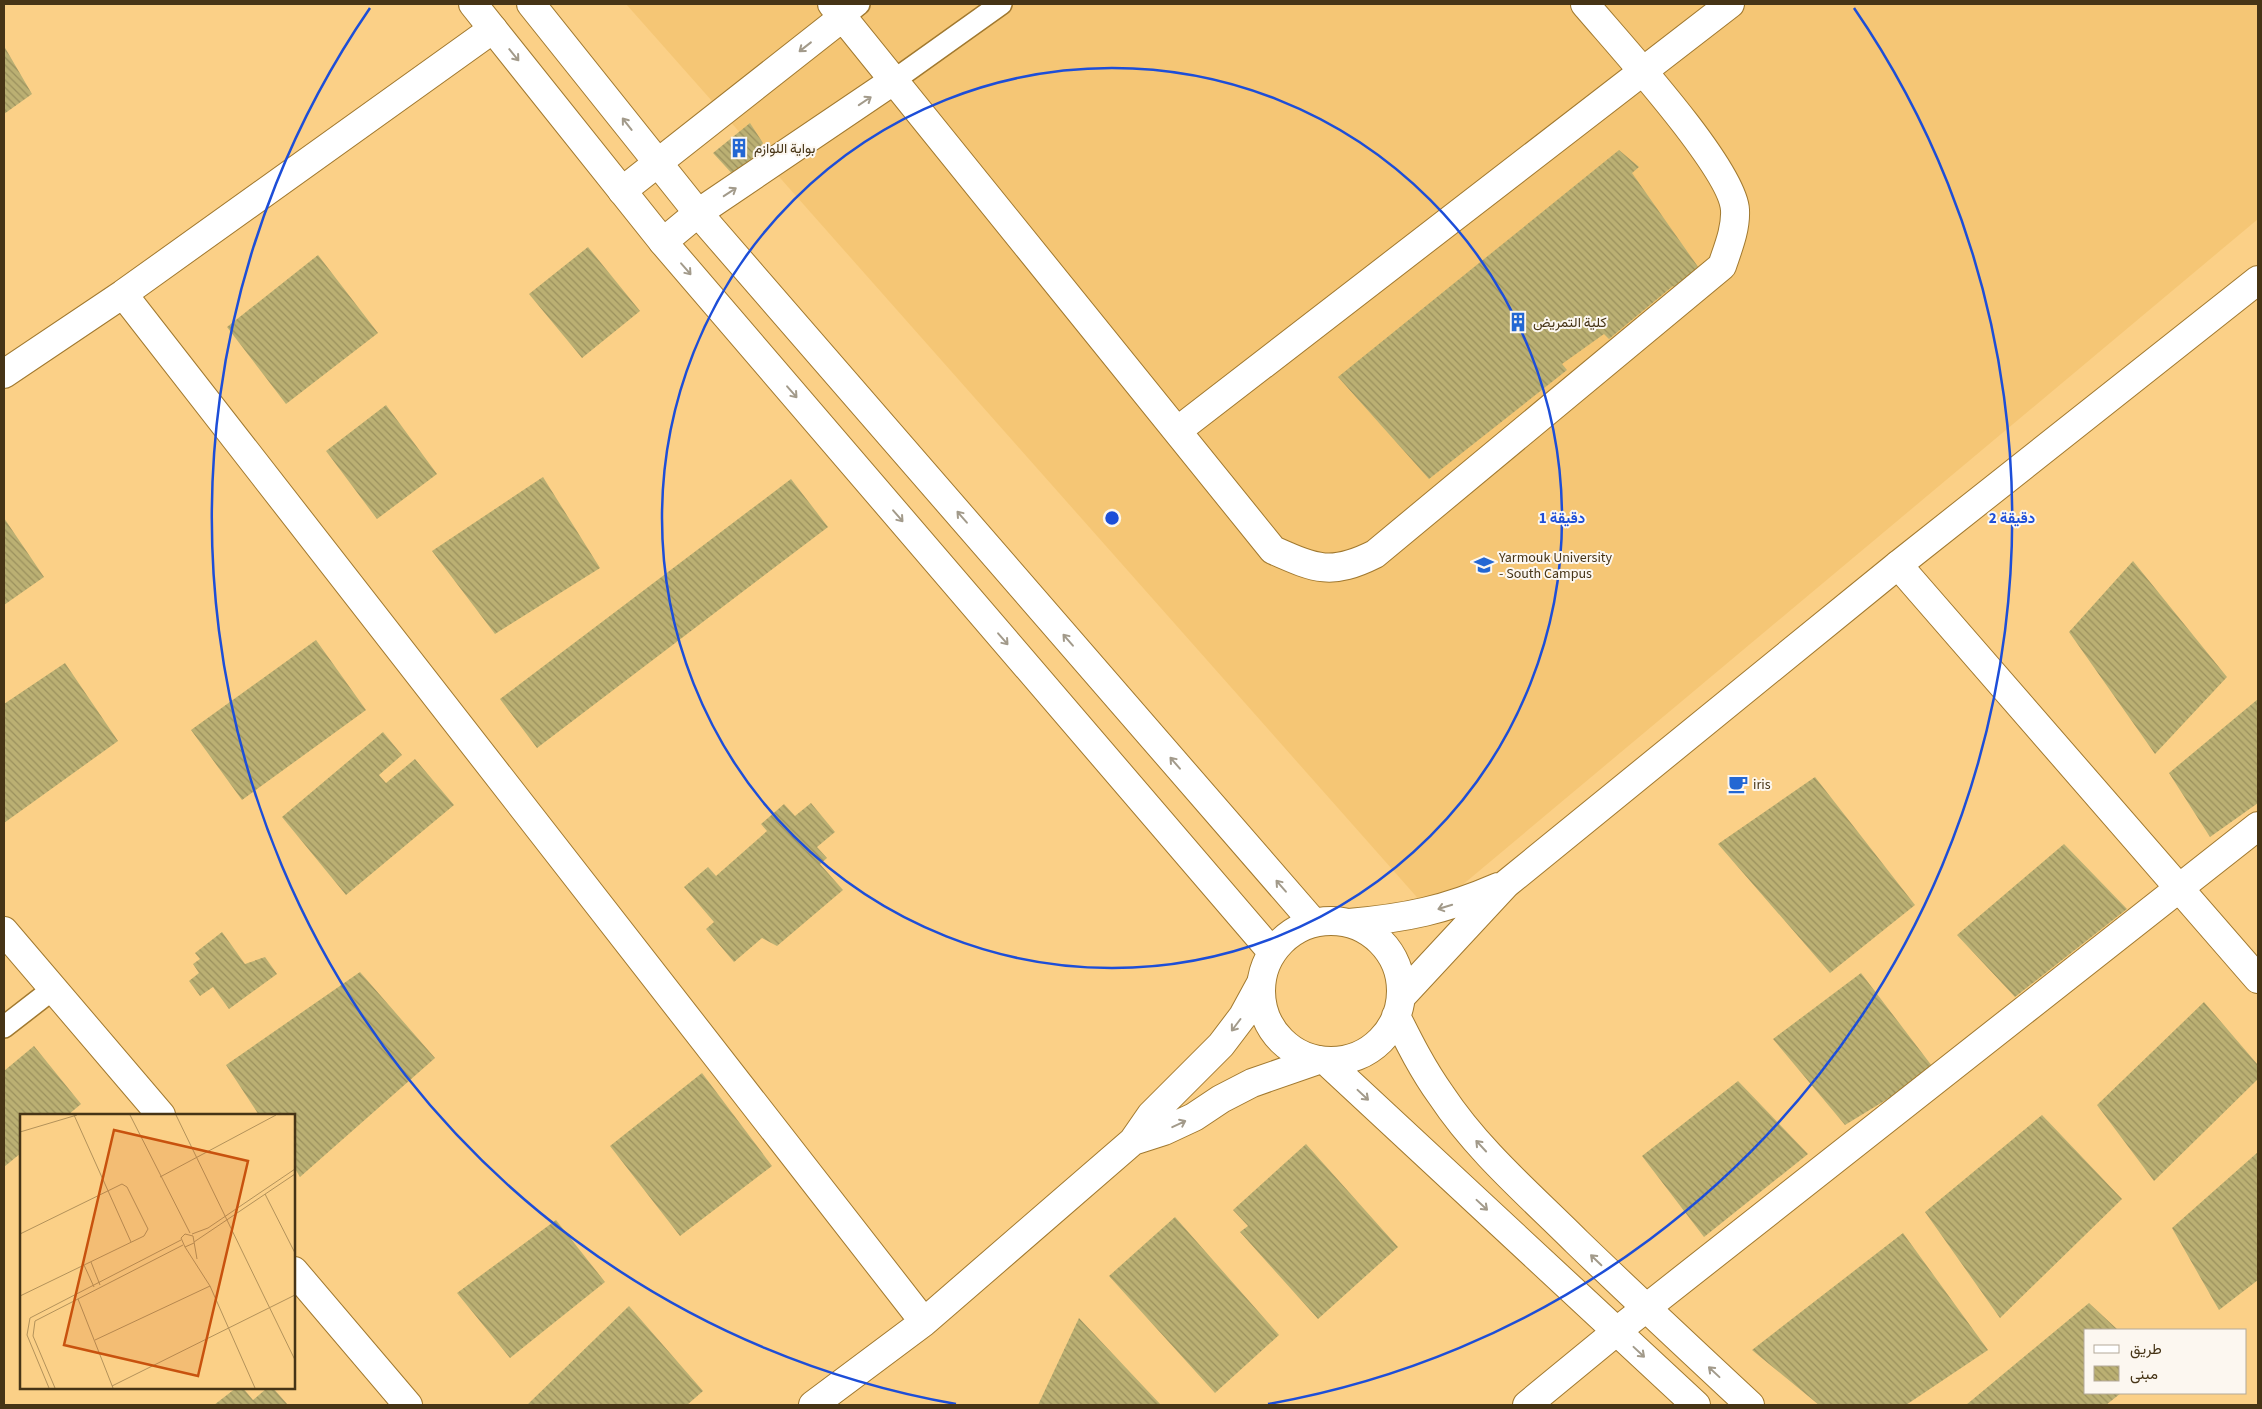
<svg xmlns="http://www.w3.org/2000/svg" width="2262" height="1409" font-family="'Source Sans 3',Vazirmatn,sans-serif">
	<defs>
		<pattern id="building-back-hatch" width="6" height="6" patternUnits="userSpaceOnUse" patternTransform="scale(1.25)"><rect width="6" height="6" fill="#bbb073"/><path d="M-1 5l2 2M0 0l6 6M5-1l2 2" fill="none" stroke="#9a905d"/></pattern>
	</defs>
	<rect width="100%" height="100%" fill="#fbd087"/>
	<path fill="#f5c675" d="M626,4H2258V219L1430,912Z"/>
	<path fill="url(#building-back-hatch)" d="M4,46L32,94L4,114Z
		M750,123L763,143L737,179L713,153Z
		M1619,150L1639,167L1632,173L1701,271L1676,289L1673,286L1609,339L1604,334L1562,364L1567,370L1429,479L1338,377Z
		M588,247L640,311L582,358L529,294Z
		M318,255L378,333L286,404L227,327Z
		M386,405L437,474L377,519L326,451Z
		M543,477L600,568L495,634L432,551Z
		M791,479L828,527L537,748L500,699Z
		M4,518L44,577L4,605Z
		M2133,561L2227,677L2155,754L2069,632Z
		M316,640L366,710L242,800L191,730Z
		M65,663L118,741L4,823V704Z
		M2258,699V803L2210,837L2169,773Z
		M383,732L402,755L379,775L386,783L415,759L454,805L346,895L282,817Z
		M1815,777L1915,905L1830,973L1718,844Z
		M811,803L835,832L817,847L827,858L820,864L843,890L777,946L762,938L734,962L706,929L714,922L684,887L708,867L716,876L767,831L761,824L784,804L795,816Z
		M2064,844L2127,909L2015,997L1957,935Z
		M222,932L245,964L265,957L277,974L229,1009L213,987L200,996L189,981L199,973L193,964L200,959L195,953Z
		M360,972L435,1058L300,1177L294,1167V1115H259L226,1065Z
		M1861,973L1935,1070L1845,1125L1773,1039Z
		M2204,1002L2258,1065V1079L2154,1181L2097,1105Z
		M34,1046L81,1104L68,1115H21V1153L4,1167V1071Z
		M702,1073L772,1166L680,1236L610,1146Z
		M1738,1081L1808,1154L1704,1237L1642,1156Z
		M2042,1115L2122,1199L2000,1318L1925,1212Z
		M1306,1144L1398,1247L1318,1319L1240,1232L1248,1226L1233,1210Z
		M2258,1152V1280L2219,1310L2172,1228Z
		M1175,1217L1279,1335L1215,1393L1109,1276Z
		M556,1220L605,1282L510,1358L457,1293Z
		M1903,1233L1988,1350L1906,1405H1819L1752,1350Z
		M2089,1303L2118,1330H2086V1393H2121L2106,1405H1966Z
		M629,1306L703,1391L687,1405H527Z
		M1079,1318L1161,1405H1038Z
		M236,1388H243L253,1400L267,1388H273L288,1405H214Z"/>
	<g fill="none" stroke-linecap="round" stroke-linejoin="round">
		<defs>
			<path id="service" d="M843,17L859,4
				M893,81L1001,4
				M4,1027L53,989"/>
			<path id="minor" d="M832,4L1273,550C1316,569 1331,576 1375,554L1722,266C1728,248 1736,229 1735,210C1733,168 1616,41 1585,4
				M622,191L843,17
				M663,242L698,213L893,81
				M123,294L924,1322
				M4,374L123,294L493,29
				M1177,431L1730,4
				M1898,565L2258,979
				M4,931L161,1115
				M1133,1141L1164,1131L1194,1117L1221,1099L1252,1083L1318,1060
				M294,1271L408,1405
				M813,1405L924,1322L1133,1141L1151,1115L1221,1045L1243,1016L1261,983
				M1527,1405L1617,1331L2258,826"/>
			<path id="tertiary" d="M473,4L663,242L1272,952
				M531,4L698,213L1313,922
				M1261 991a70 70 0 1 1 140 0a70 70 0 1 1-140 0Z
				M1349,923C1406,918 1445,910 1498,887
				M1401,997L1506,884L1898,565L2258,280
				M1396,1016C1410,1044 1423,1070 1441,1095C1478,1151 1530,1195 1577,1242C1634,1297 1692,1351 1750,1405
				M1327,1062L1696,1405"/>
		</defs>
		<use href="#service" stroke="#a1792f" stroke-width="24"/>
		<use href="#minor" stroke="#a1792f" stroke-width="30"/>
		<use href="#tertiary" stroke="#a1792f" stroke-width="30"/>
		<use href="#service" stroke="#fff" stroke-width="21"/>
		<use href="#minor" stroke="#fff" stroke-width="28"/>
		<use href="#tertiary" stroke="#fff" stroke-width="28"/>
	</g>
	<defs><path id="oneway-shaft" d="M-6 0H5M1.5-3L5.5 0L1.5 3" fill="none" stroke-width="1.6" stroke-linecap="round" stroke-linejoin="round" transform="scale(1.25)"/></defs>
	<g stroke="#a29a8a">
		<use href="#oneway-shaft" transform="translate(805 47) rotate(142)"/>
		<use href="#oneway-shaft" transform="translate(514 55) rotate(51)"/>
		<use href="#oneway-shaft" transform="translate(865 101) rotate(-34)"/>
		<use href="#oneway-shaft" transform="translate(627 124) rotate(-128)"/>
		<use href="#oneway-shaft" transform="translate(730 192) rotate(-33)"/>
		<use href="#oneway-shaft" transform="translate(686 269) rotate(49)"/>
		<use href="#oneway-shaft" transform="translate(792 392) rotate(49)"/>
		<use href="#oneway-shaft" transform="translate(898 516) rotate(49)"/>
		<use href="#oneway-shaft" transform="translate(962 517) rotate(-131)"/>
		<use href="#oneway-shaft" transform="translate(1003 639) rotate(49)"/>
		<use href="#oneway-shaft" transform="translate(1068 640) rotate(-131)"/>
		<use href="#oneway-shaft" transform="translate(1175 763) rotate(-131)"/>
		<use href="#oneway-shaft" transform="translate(1281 886) rotate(-131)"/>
		<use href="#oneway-shaft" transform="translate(1445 907) rotate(163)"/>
		<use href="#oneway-shaft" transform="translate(1236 1025) rotate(127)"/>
		<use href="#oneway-shaft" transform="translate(1363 1095) rotate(43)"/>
		<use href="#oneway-shaft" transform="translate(1179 1124) rotate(-25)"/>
		<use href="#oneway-shaft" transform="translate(1481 1146) rotate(-133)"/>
		<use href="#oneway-shaft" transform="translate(1482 1205) rotate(43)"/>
		<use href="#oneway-shaft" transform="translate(1596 1260) rotate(-136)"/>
		<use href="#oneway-shaft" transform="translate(1639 1352) rotate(43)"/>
		<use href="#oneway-shaft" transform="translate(1714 1372) rotate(-137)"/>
	</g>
	<g fill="none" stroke="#1d4ed8" stroke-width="2.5">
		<circle cx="1112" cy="518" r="450"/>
		<path d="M956 1404A900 900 0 0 1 370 8M1854 8A900 900 0 0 1 1268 1404"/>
	</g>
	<defs>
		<symbol id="building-bare" viewBox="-9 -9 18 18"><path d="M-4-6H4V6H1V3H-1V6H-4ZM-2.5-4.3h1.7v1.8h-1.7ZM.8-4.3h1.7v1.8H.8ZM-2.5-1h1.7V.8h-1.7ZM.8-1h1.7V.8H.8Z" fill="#2367d3" stroke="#fcf7f0" stroke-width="2.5" paint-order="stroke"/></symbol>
		<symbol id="university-bare" viewBox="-9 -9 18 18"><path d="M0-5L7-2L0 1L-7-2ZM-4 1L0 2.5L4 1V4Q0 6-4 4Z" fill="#2367d3" stroke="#fcf7f0" stroke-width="2.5" paint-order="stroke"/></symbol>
		<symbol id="cafe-bare" viewBox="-9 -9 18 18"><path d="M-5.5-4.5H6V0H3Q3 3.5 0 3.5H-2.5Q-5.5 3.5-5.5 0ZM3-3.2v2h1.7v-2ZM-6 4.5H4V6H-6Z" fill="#2367d3" stroke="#fcf7f0" stroke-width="2.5" paint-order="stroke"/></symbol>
	</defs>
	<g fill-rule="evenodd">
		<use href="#building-bare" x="725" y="134" width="28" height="28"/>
		<use href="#building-bare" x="1504" y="308" width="28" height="28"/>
		<use href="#university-bare" x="1470" y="551" width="28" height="28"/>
		<use href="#cafe-bare" x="1724" y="770" width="28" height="28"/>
	</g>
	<g text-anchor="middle" stroke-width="4" stroke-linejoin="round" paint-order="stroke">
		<g font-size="14" fill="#463416" stroke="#fcf7f0" text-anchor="start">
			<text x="754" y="153">بواية اللوازم</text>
			<text x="1533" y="327">كلية التمريض</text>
			<text x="1499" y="562">Yarmouk University<tspan x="1499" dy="16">- South Campus</tspan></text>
			<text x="1753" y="789">iris</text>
		</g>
	</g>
	<g transform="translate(20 1114)">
		<rect width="275" height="275" fill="#fbd087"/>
		<path fill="none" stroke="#b3925a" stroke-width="1" d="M54,1L111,128M110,1L170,119M156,1L275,246M0,18L57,1M140,63L256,1M245,80L275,139M0,120L102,70L107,73L128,115L124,122L0,182M172,120L188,114L275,55M174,128L275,60M174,129L165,133L161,124L165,120L173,122L177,145M165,133L190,172L235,274M71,148L80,171M64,151L74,173M58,185L93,274M75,226L190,172M92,272L275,181M29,274L7,221L10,204L161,126M35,274L13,222L15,207L163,131"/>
		<path fill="#c8520e" fill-opacity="0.15" stroke="#c8520e" stroke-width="2.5" d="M94,16L228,47L178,262L44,231Z"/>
		<rect width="275" height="275" fill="none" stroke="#463416" stroke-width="2.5"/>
	</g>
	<circle cx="1112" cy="518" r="8" fill="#1d4ed8" stroke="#fcf7f0" stroke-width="2.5"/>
	<g font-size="15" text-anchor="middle" font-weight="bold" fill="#1d4ed8" stroke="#fcf7f0" stroke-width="4" stroke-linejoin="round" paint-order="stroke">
		<text x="1562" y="523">1 دقيقة</text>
		<text x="2012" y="523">2 دقيقة</text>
	</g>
	<rect width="2262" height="1409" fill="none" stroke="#463416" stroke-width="10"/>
	<rect x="2084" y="1329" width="162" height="65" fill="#fcf7f0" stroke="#b3a999"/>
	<rect x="2094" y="1345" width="25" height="8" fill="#ffffff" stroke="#b3a999"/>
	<text x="2130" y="1354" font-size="15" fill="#463416">طريق</text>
	<rect x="2094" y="1366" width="25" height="15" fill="url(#building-back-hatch)" stroke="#b3a999"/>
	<text x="2130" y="1379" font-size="15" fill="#463416">مبنى</text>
</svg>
